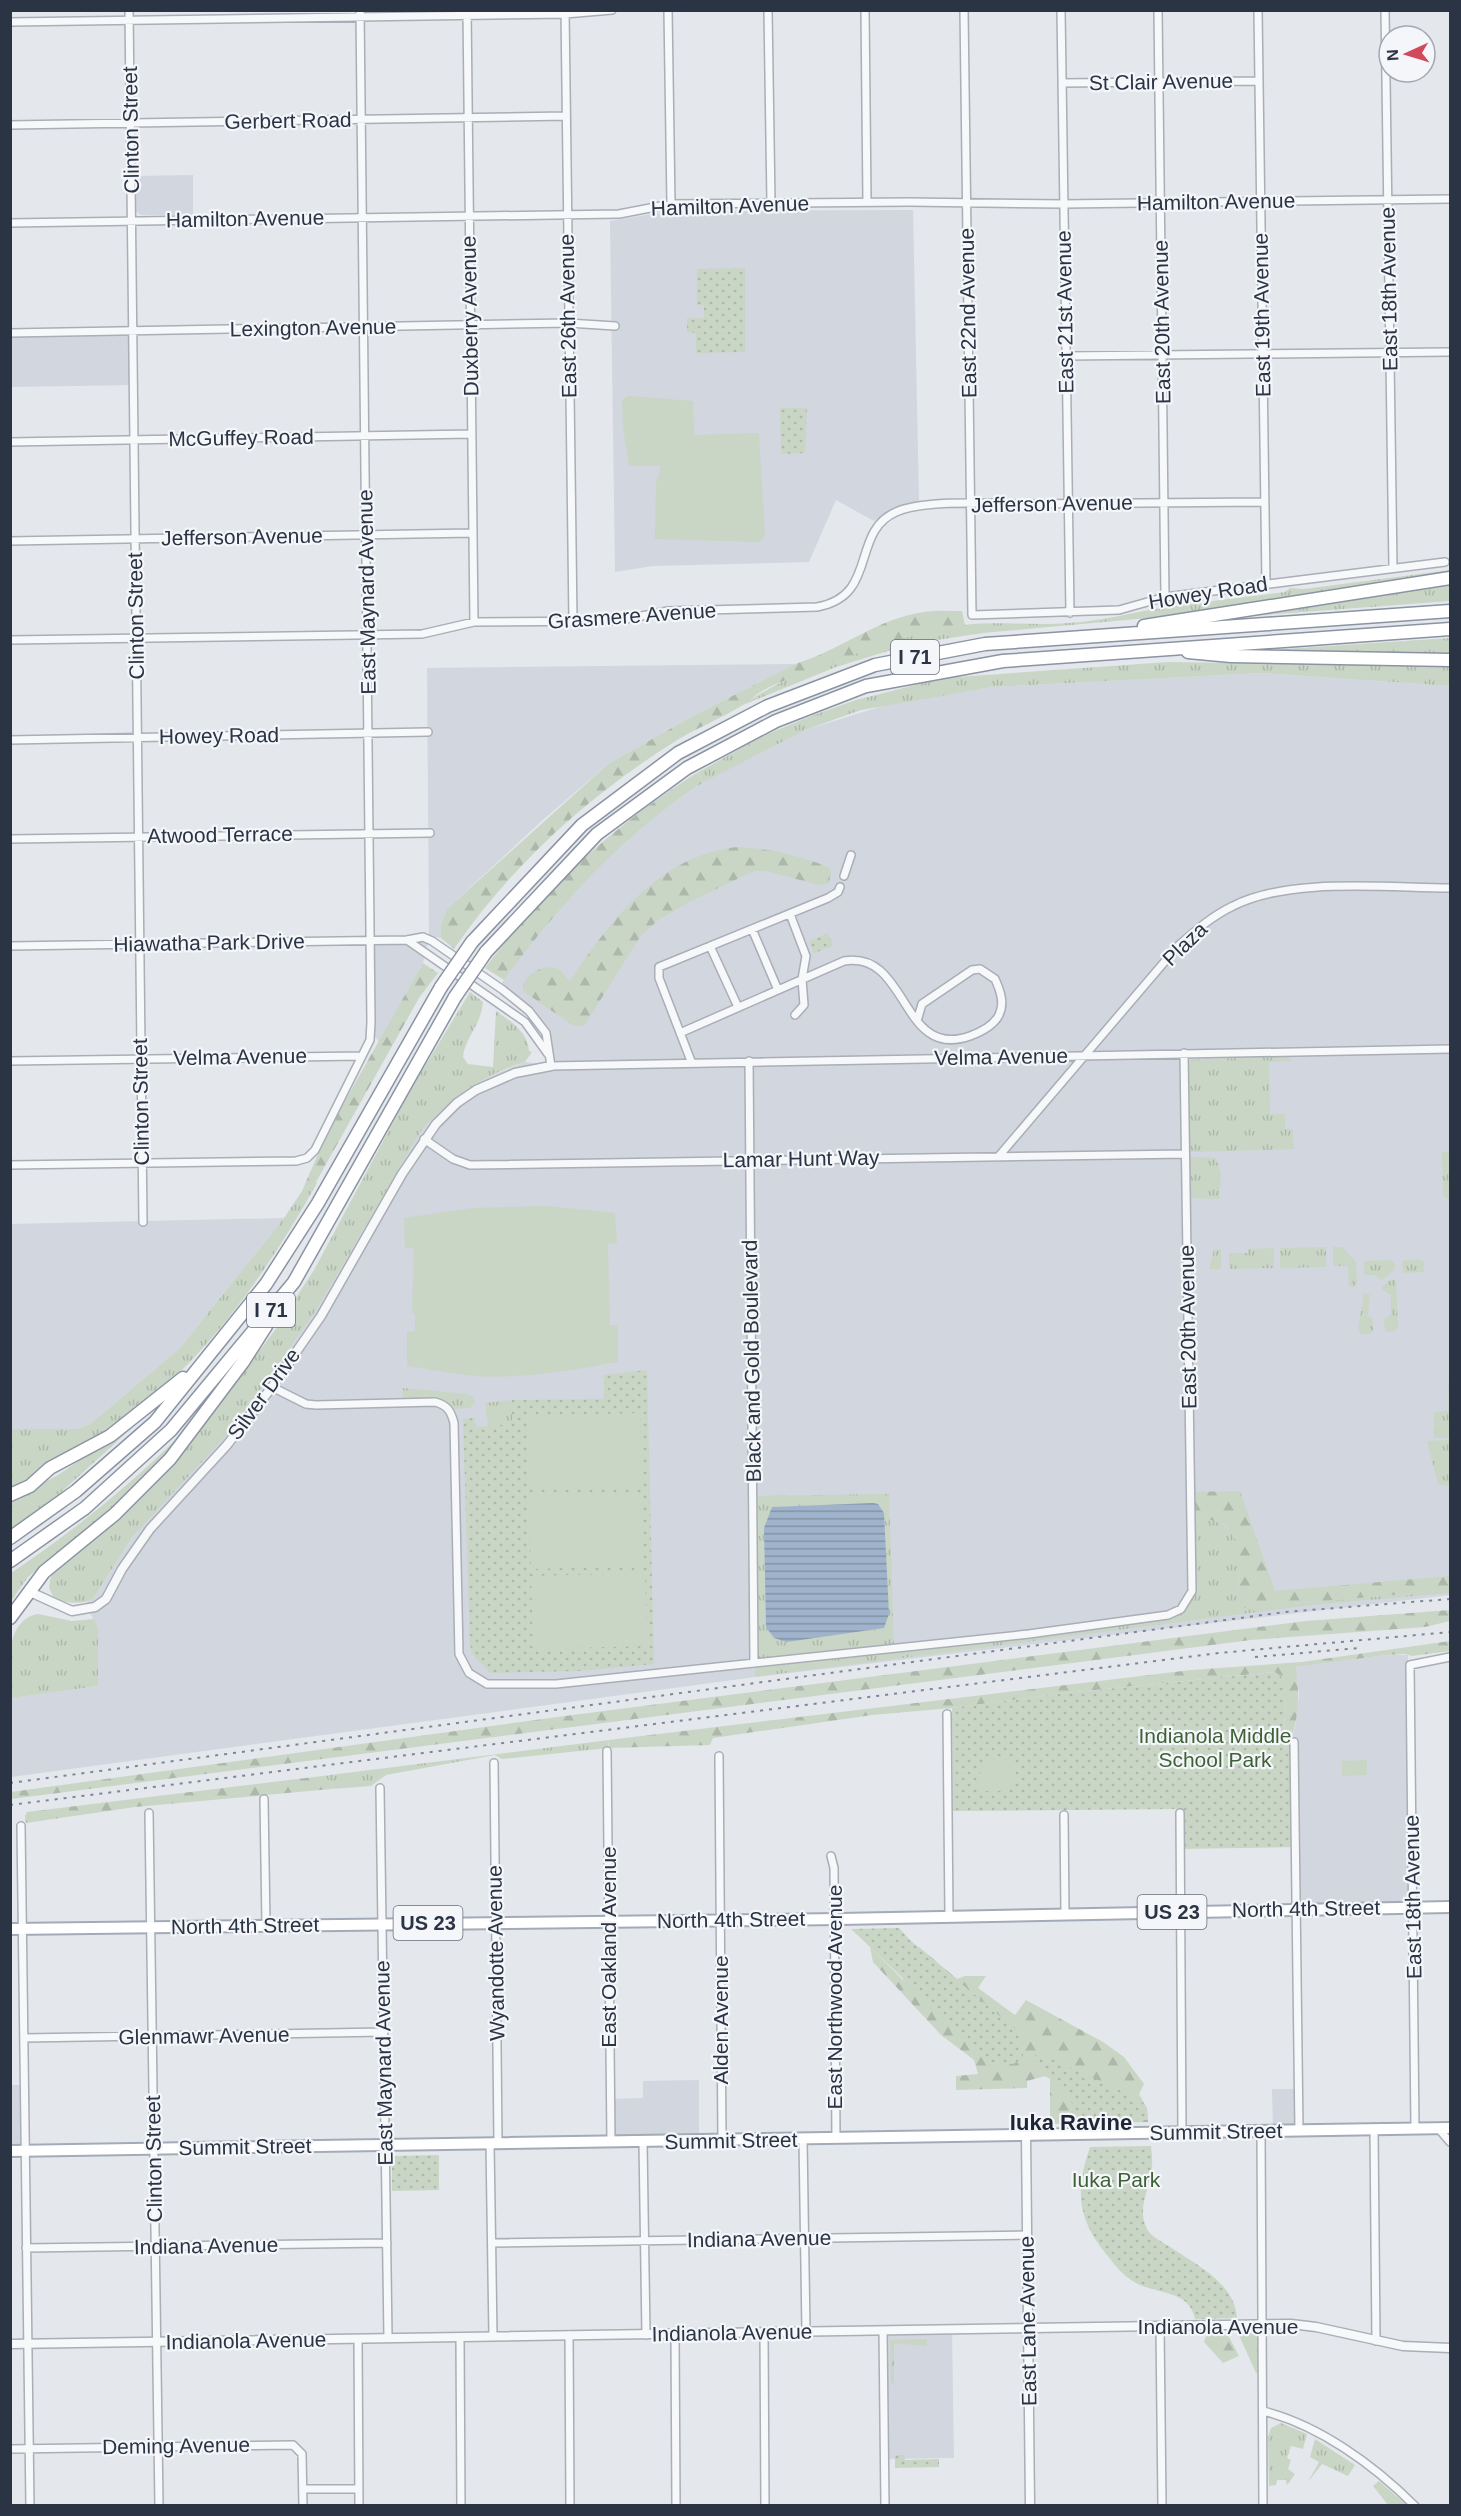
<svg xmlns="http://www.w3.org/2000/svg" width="1461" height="2516" font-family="Helvetica,sans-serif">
	<defs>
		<pattern id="grass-tufts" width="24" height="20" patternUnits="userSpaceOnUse" patternTransform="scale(1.5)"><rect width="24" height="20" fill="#c9d6c5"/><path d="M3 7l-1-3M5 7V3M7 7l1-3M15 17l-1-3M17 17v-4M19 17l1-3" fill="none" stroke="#adb8ab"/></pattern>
		<pattern id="forest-firs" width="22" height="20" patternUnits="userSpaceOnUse" patternTransform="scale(1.5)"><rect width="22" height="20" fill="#c9d6c5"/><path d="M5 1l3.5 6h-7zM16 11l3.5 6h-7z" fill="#adb8ab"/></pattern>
		<pattern id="park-dots" width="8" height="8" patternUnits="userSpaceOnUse" patternTransform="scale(1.5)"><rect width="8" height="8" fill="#c9d6c5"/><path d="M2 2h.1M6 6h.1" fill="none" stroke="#adb8ab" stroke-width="1.8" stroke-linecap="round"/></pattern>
		<pattern id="water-rules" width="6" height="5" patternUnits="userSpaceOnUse" patternTransform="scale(1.5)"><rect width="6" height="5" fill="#9fb4cc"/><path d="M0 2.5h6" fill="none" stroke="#8293a7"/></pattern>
	</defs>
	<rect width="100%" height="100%" fill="#e4e7ec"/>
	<path fill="#d2d6de" d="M193,175V215H141L135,211L134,176Z
		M913,210L919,502L904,505L874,521L836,500L809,562L653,566L615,572L610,221L670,211Z
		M134,331V385L11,387L10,333Z
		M795,664L693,716L608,764L545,818L447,909L440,927L441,938L429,936L423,963L379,1042L371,1031V941L429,935L427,668Z
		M1262,673L1450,686V1595L755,1677L11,1777L10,1698L98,1686V1628L85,1603L93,1599L133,1536L319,1306L421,1131L439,1110L481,1080L525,1062L551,1065L546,1036L539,1021L499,987L545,923L616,849L647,821L702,783L765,748L805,730L892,703L992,687Z
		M284,1218L179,1349L90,1424L77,1429H11L10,1224Z
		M1386,1655H1408L1411,1904L1296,1909L1290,1740L1295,1728L1299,1695L1296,1667Z
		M699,2080V2141L611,2142L610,2099L643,2098V2081Z
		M10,2085H25V2151H11Z
		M1272,2089H1298V2129H1273Z
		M952,2330L954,2458L885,2459L884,2331Z"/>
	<path fill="url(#grass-tufts)" d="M1450,570V573L1148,618L983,633L911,644L836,667L743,705C790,670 904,632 964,625C999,621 1034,626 1069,623C1102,621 1134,612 1168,607C1207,601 1246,597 1285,592L1290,588L1304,589Z
		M1450,582V601L1212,619Z
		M1450,638V655L1253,651Z
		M1450,660V686L1262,673L992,687L861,710L805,730L702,783L700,775L695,774L763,736L811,716L856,700L943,678L1168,662L1319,664Z
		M470,992L483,1002C481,1026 465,1037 463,1057L468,1064L493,1067L496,1011C510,1021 528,1032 529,1051L532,1052L525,1062C482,1076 451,1097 421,1131L319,1306L268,1379L223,1439L133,1536L93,1599C80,1605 66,1604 53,1596L49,1588L51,1575L76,1549L115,1522L173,1465L275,1330L314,1270L411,1089Z
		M1287,1056L1292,1061L1269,1062L1270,1114H1285V1129H1293L1294,1149L1190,1152L1188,1060Z
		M1442,1152H1450V1201L1443,1195Z
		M1189,1157L1216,1158L1221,1174L1219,1199L1189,1198Z
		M316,1182L317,1183C273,1262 218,1343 148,1401C105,1436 58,1464 11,1490V1429H77L90,1424L179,1349L284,1218L302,1191Z
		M1326,1247V1267L1280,1268V1248Z
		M1333,1247H1342L1356,1262L1357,1283L1354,1287H1349L1348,1266H1333Z
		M1274,1248V1268L1229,1269V1253H1248V1249Z
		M1221,1249V1269H1209L1214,1250Z
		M1391,1260L1395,1264L1394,1270L1382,1280L1374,1275H1364V1261Z
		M1406,1260H1421L1424,1262V1272L1403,1273L1402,1262Z
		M1391,1279L1396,1281L1398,1328L1395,1331L1386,1332L1383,1320L1391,1315V1295L1382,1290V1287Z
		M1364,1293L1370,1295L1368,1316L1373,1319V1330L1370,1334H1362L1358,1330Z
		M1449,1348H1450V1438H1434V1412L1448,1411Z
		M403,1388L467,1394L472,1396L475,1402L470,1408L455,1409C440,1394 422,1398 402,1399Z
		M512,1400V1424L488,1426L485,1403Z
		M144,1417L58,1495L11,1529V1501L58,1475Z
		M194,1421L148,1479L28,1577L11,1601V1573C78,1528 138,1479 194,1421Z
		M1450,1440V1485H1438L1427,1441Z
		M889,1494L894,1647L1169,1615L1188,1601L1191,1519C1253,1516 1241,1566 1235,1609L1450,1590V1593L1311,1605L755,1677L753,1496Z
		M38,1614L72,1621L94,1619L98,1628V1686L11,1698C10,1671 2,1621 38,1614Z
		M609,1740L608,1748L502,1759L495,1755L386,1775L371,1786L331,1789L333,1783L322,1776Z
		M927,2339V2346C914,2346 907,2343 894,2344V2383L891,2384L890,2340Z
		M1281,2423L1307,2434L1303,2449L1291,2446L1287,2458L1291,2460L1288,2469L1295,2474L1287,2485L1286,2480H1277L1276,2485L1269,2486L1268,2437L1271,2428Z
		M1315,2439L1355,2465L1348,2476L1322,2464L1308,2482L1319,2462L1310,2457Z
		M1379,2481L1407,2505H1388L1373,2486Z"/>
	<path fill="url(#forest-firs)" d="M962,611L965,625C910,633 859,652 808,672C793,678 775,683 762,691C755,695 750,701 743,705C720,719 694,729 671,744C586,798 511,866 454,949L441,938L440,927L447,909L608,764L693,716L795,664C839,651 878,618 924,612C936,610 950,611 962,611Z
		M695,774L700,775L702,783C622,835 560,904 504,980L485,968C544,889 612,827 695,774Z
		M738,847C770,849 798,855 828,867L831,871L829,883L819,885L766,871H754L689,902L658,920L640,937L584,1026H574L523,991C521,975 546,961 560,970C563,973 567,978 570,981C609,922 661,854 738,847Z
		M423,963L438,973L419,998L316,1182L302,1191L328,1131Z
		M1240,1491L1275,1591L1450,1576V1590L1234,1609C1241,1582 1246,1545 1225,1524L1207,1519H1191V1492Z
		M1450,1610V1621L1425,1627L1251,1640L11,1799V1792L565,1716L1306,1621Z
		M1450,1641V1651L1412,1656L1405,1654L1386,1655L1296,1667C1299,1691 1300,1716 1290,1740L1284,1739L1286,1692L1275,1672L1066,1693L952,1708L872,1715L713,1738L710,1745L609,1748V1740L1191,1670L1302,1662Z
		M322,1776L333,1783L331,1789L135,1807L26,1823L25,1816L27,1812Z
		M870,1947L903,1980L919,1947L957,1979L965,1976H986L978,1988L1015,2015L1026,2000L1103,2042L1124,2057L1144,2084L1139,2094L1147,2108L1148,2122L1050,2124V2079L1045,2076L1027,2081V2088L956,2090V2076L978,2074L974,2060L941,2035L873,1962Z
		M1258,2332V2372L1256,2373L1238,2333Z
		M1207,2333H1227L1239,2356L1223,2363L1204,2342Z"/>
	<path fill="url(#park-dots)" d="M745,268V352L696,353V333L687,332V318H704V305H697V269Z
		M780,408H807L805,453L781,454Z
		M828,933L833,946L814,953L809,941Z
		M647,1370L654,1664L579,1671L490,1673L473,1655L470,1645L463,1419L474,1418L476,1427L512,1424V1400L604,1399V1375Z
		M1275,1672L1281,1676L1286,1692L1284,1738L1290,1740L1295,1847L1181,1849L1180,1809L953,1811L952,1708L1066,1693Z
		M899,1928L911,1941L1019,2032L1024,2051L1022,2059L1013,2064L991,2062L851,1929Z
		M1039,2053L1141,2100L1147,2108L1148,2120L1076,2121C1072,2088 1057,2083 1034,2064L1033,2057Z
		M1151,2146C1152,2155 1153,2165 1151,2174C1148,2192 1138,2208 1146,2227C1150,2236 1159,2240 1167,2245C1193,2263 1235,2282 1237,2318L1195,2319C1190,2290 1156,2294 1136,2283C1123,2276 1115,2265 1106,2254C1077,2218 1075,2191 1090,2147Z
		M439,2155V2190L392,2191V2156Z
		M895,2455H904L905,2460L939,2459V2467L895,2468Z"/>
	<path fill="#c9d6c5" d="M628,396L693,401L694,435L759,433L765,535L759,542L655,539L656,483L661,466H629L623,427L622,400Z
		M545,1206L615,1213L617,1243L608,1244L610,1325H618V1362C571,1370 524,1379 476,1376C453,1374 430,1369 407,1366V1332L415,1331V1314L412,1313L414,1248H405L404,1218L473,1208Z
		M640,1413L642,1486L529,1489L527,1416Z
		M642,1493L644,1566L531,1569L529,1496Z
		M645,1573L647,1646L533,1649L531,1576Z
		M1000,1758C1013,1761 1016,1769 1016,1782L999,1791H981L977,1786L983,1763Z
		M1367,1760V1775L1342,1776V1761Z"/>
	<path fill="url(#water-rules)" d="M873,1503L878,1504L884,1513L889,1614L884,1628L787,1642L774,1638L766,1627L764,1528L772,1507Z"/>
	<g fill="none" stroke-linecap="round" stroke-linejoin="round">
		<defs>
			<path id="minor" d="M129,10L143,1222
				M467,10L474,622
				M565,10L573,621
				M668,10L671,204
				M768,10L771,203
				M865,10L867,202
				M964,10L972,615L1119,610L1165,597L1445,562
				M1061,10L1070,613
				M1158,10L1165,597
				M1258,10L1266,583
				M1385,10L1393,568
				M10,22L565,14L612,10
				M1062,83L1259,81
				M10,125L566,116
				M10,223L619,214L671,204L909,202L1064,204L1450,199
				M10,333L568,323L615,326
				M1066,356L1450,352
				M10,442L471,434
				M10,541L473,533
				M10,640L422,634L474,622L615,621L668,611L817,607C879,596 850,532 896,512C926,499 989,504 1023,504C1103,504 1184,502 1264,502
				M10,740L428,732
				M10,839L430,833
				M844,876L851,855
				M790,914L806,956L802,979L804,1005L795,1015
				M752,929L778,990
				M407,940L525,1022L548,1054
				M10,946L407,940L423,937L432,941L503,990L529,1011L546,1033L551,1066L1450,1049
				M710,946L738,1007
				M680,1033L844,961C909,950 900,1061 970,1036C981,1032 994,1025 999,1015C1005,1003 1000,990 995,979L980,969L972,970L922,1004L917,1021
				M10,1061L362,1056
				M691,1061L659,978V967L828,898L838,892L840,887
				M749,1061L754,1662
				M424,1139L453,1159L470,1165L1185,1154
				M999,1156L1178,946C1195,931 1212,916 1233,906C1289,877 1387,888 1450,888
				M10,1165L296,1161L307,1158L315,1150L370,1040L371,1022L360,10
				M272,1387L306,1404L316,1405L435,1402C447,1405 451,1411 454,1423L459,1654L469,1673L487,1684H556L1029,1634L1168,1615L1181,1609L1192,1591L1184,1053
				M947,1714L949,1916
				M1294,1742L1299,2131
				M607,1751L611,2142
				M719,1756L722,2140
				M494,1763L498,2143
				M380,1788L388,2338
				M264,1799L266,1925
				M149,1813L159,2506
				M1180,1813L1182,2133
				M1064,1815L1065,1914
				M21,1826L30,2506
				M831,1856L834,1868L836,2139
				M24,2038L384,2032
				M1438,2128L1450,2142
				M1374,2129L1376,2341
				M1415,2129L1410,1665L1450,1657
				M1261,2132L1263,2506
				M803,2139L806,2332
				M643,2142L646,2335
				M490,2144L493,2336
				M492,2243L1027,2235
				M26,2248L387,2243
				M1160,2326L1162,2506
				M883,2331L885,2506
				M764,2333L765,2506
				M675,2334L676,2506
				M569,2335L570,2506
				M460,2337L461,2506
				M358,2339L359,2506
				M1263,2411C1319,2425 1374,2465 1415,2506
				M10,2449L293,2445L302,2454L303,2506
				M303,2489H359"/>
			<path id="tertiary" d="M28,1591L72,1611L95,1607L106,1599L122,1569L150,1529L227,1445L272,1387L321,1316L402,1174L436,1124L457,1103L476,1090L515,1073L551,1066
				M1026,2136L1030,2506
				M10,2344L1291,2324L1316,2327L1403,2346L1450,2348"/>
			<path id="primary" d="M10,1929L840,1919L1450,1907
				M10,2151L1450,2128"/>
			<path id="motorway" d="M1144,626L1450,578
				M1188,652L1231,656L1450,660
				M472,942L582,825L678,753L768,706L875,665L985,644L1450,611
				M486,952L597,834L687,768L776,721L866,686L1003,661L1450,629
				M10,1495L30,1486L50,1468L110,1436L183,1378
				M10,1538L76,1491L155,1422L266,1284L318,1203L441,987
				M10,1561L85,1508L171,1430L294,1282L455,997
				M10,1618L44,1572L115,1514L170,1459L243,1362L266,1326"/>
		</defs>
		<use href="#minor" stroke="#a9aeb7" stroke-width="10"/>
		<use href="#tertiary" stroke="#a9aeb7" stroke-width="11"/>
		<use href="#primary" stroke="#a3abb8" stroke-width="14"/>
		<use href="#motorway" stroke="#8b94a3" stroke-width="15"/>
		<use href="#minor" stroke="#f7f8fa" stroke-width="7"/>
		<use href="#tertiary" stroke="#f7f8fa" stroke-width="8"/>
		<use href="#primary" stroke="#fff" stroke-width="10"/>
		<use href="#motorway" stroke="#fff" stroke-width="12"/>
		<path stroke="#7d8696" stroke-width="2" stroke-dasharray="3 6" stroke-linecap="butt" d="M1255,1657L1360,1648
			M10,1783L1285,1612L1450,1599
			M10,1805L1219,1653L1450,1632"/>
		<defs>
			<path id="motorway-bridge" d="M441,987L472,942
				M455,997L486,952"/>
		</defs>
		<use href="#motorway-bridge" stroke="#8b94a3" stroke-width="15" stroke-linecap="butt"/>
		<use href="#motorway-bridge" stroke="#fff" stroke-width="12"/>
	</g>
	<g text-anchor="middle" stroke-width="4.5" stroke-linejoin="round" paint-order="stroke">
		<g fill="#f4f6f9" stroke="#676e7b" stroke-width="1.5">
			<rect x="891" y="640" width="48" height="34" rx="4.5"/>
			<rect x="247" y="1293" width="48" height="34" rx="4.5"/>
			<rect x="1137.5" y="1895" width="69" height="34" rx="4.5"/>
			<rect x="393.5" y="1906" width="69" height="34" rx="4.5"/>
		</g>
		<g font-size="20" font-weight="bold" fill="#2b3445">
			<text x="915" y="664">I 71</text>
			<text x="271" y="1317">I 71</text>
			<text x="1172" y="1919">US 23</text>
			<text x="428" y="1930">US 23</text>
		</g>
		<g font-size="21" fill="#2b3445" stroke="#f4f6f9">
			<text transform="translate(1161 82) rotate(-1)" y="7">St Clair Avenue</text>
			<text transform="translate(288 121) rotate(-1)" y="7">Gerbert Road</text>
			<text transform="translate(131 130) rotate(-91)" y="7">Clinton Street</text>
			<text transform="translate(1216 202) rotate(-1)" y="7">Hamilton Avenue</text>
			<text transform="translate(730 206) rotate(-2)" y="7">Hamilton Avenue</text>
			<text transform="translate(245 219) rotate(-1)" y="7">Hamilton Avenue</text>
			<text transform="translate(1389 289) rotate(-91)" y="7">East 18th Avenue</text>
			<text transform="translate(1065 312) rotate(-91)" y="7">East 21st Avenue</text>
			<text transform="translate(968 313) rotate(-91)" y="7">East 22nd Avenue</text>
			<text transform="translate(1262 315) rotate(-91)" y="7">East 19th Avenue</text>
			<text transform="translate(470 316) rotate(-91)" y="7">Duxberry Avenue</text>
			<text transform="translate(568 316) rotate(-91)" y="7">East 26th Avenue</text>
			<text transform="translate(1162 322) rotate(-91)" y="7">East 20th Avenue</text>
			<text transform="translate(313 328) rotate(-1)" y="7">Lexington Avenue</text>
			<text transform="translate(241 438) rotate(-1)" y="7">McGuffey Road</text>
			<text transform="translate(1052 504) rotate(-1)" y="7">Jefferson Avenue</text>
			<text transform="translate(242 537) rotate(-1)" y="7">Jefferson Avenue</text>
			<text transform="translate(367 592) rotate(-91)" y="7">East Maynard Avenue</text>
			<text transform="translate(1208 593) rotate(-9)" y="7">Howey Road</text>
			<text transform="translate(136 616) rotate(-91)" y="7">Clinton Street</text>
			<text transform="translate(632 616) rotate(-4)" y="7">Grasmere Avenue</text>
			<text transform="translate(219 736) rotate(-1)" y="7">Howey Road</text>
			<text transform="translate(220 835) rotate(-1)" y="7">Atwood Terrace</text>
			<text transform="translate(209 943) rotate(-1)" y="7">Hiawatha Park Drive</text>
			<text transform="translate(1185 944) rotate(-44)" y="7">Plaza</text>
			<text transform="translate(240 1057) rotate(-1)" y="7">Velma Avenue</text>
			<text transform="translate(1001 1057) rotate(-1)" y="7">Velma Avenue</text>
			<text transform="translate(141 1102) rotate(-91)" y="7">Clinton Street</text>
			<text transform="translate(801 1159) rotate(-1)" y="7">Lamar Hunt Way</text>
			<text transform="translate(1188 1327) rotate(-91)" y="7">East 20th Avenue</text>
			<text transform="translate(752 1361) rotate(-91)" y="7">Black and Gold Boulevard</text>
			<text transform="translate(264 1394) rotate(-54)" y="7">Silver Drive</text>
			<text transform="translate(1413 1897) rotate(-91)" y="7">East 18th Avenue</text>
			<text transform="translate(1306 1909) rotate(-1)" y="7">North 4th Street</text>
			<text transform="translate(731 1920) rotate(-1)" y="7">North 4th Street</text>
			<text transform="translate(245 1926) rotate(-1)" y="7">North 4th Street</text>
			<text transform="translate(609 1947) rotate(-90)" y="7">East Oakland Avenue</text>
			<text transform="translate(496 1953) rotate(-91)" y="7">Wyandotte Avenue</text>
			<text transform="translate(835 1997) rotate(-90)" y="7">East Northwood Avenue</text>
			<text transform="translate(721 2020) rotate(-90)" y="7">Alden Avenue</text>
			<text transform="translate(204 2036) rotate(-1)" y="7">Glenmawr Avenue</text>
			<text transform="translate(384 2063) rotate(-91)" y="7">East Maynard Avenue</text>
			<text transform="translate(1216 2132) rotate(-1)" y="7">Summit Street</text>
			<text transform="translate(731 2141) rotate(-1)" y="7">Summit Street</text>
			<text transform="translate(245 2147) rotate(-1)" y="7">Summit Street</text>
			<text transform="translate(154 2159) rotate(-91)" y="7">Clinton Street</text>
			<text transform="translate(759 2239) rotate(-1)" y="7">Indiana Avenue</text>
			<text transform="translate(206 2246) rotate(-1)" y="7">Indiana Avenue</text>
			<text transform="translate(1028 2321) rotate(-91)" y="7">East Lane Avenue</text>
			<text x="1218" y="2334">Indianola Avenue</text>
			<text transform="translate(732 2333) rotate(-1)" y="7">Indianola Avenue</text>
			<text transform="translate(246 2341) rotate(-1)" y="7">Indianola Avenue</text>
			<text transform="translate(176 2446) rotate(-1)" y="7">Deming Avenue</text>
		</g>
		<g font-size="21" fill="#3f6138" stroke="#f4f6f9">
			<text x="1215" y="1743">Indianola Middle<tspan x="1215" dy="24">School Park</tspan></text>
			<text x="1116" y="2187">Iuka Park</text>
		</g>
		<g font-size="22" font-weight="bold" fill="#1d2536" stroke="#f4f6f9">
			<text x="1071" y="2130">Iuka Ravine</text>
		</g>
	</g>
	<rect width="1461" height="2516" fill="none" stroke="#2b3445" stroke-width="24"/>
	<g transform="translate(1407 54) rotate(266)"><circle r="28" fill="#f4f6f9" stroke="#a4a8b1" stroke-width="1.5"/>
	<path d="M0-4.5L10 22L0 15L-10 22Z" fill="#d1495b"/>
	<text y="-9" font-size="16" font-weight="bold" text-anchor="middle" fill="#2b3445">N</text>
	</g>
</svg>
